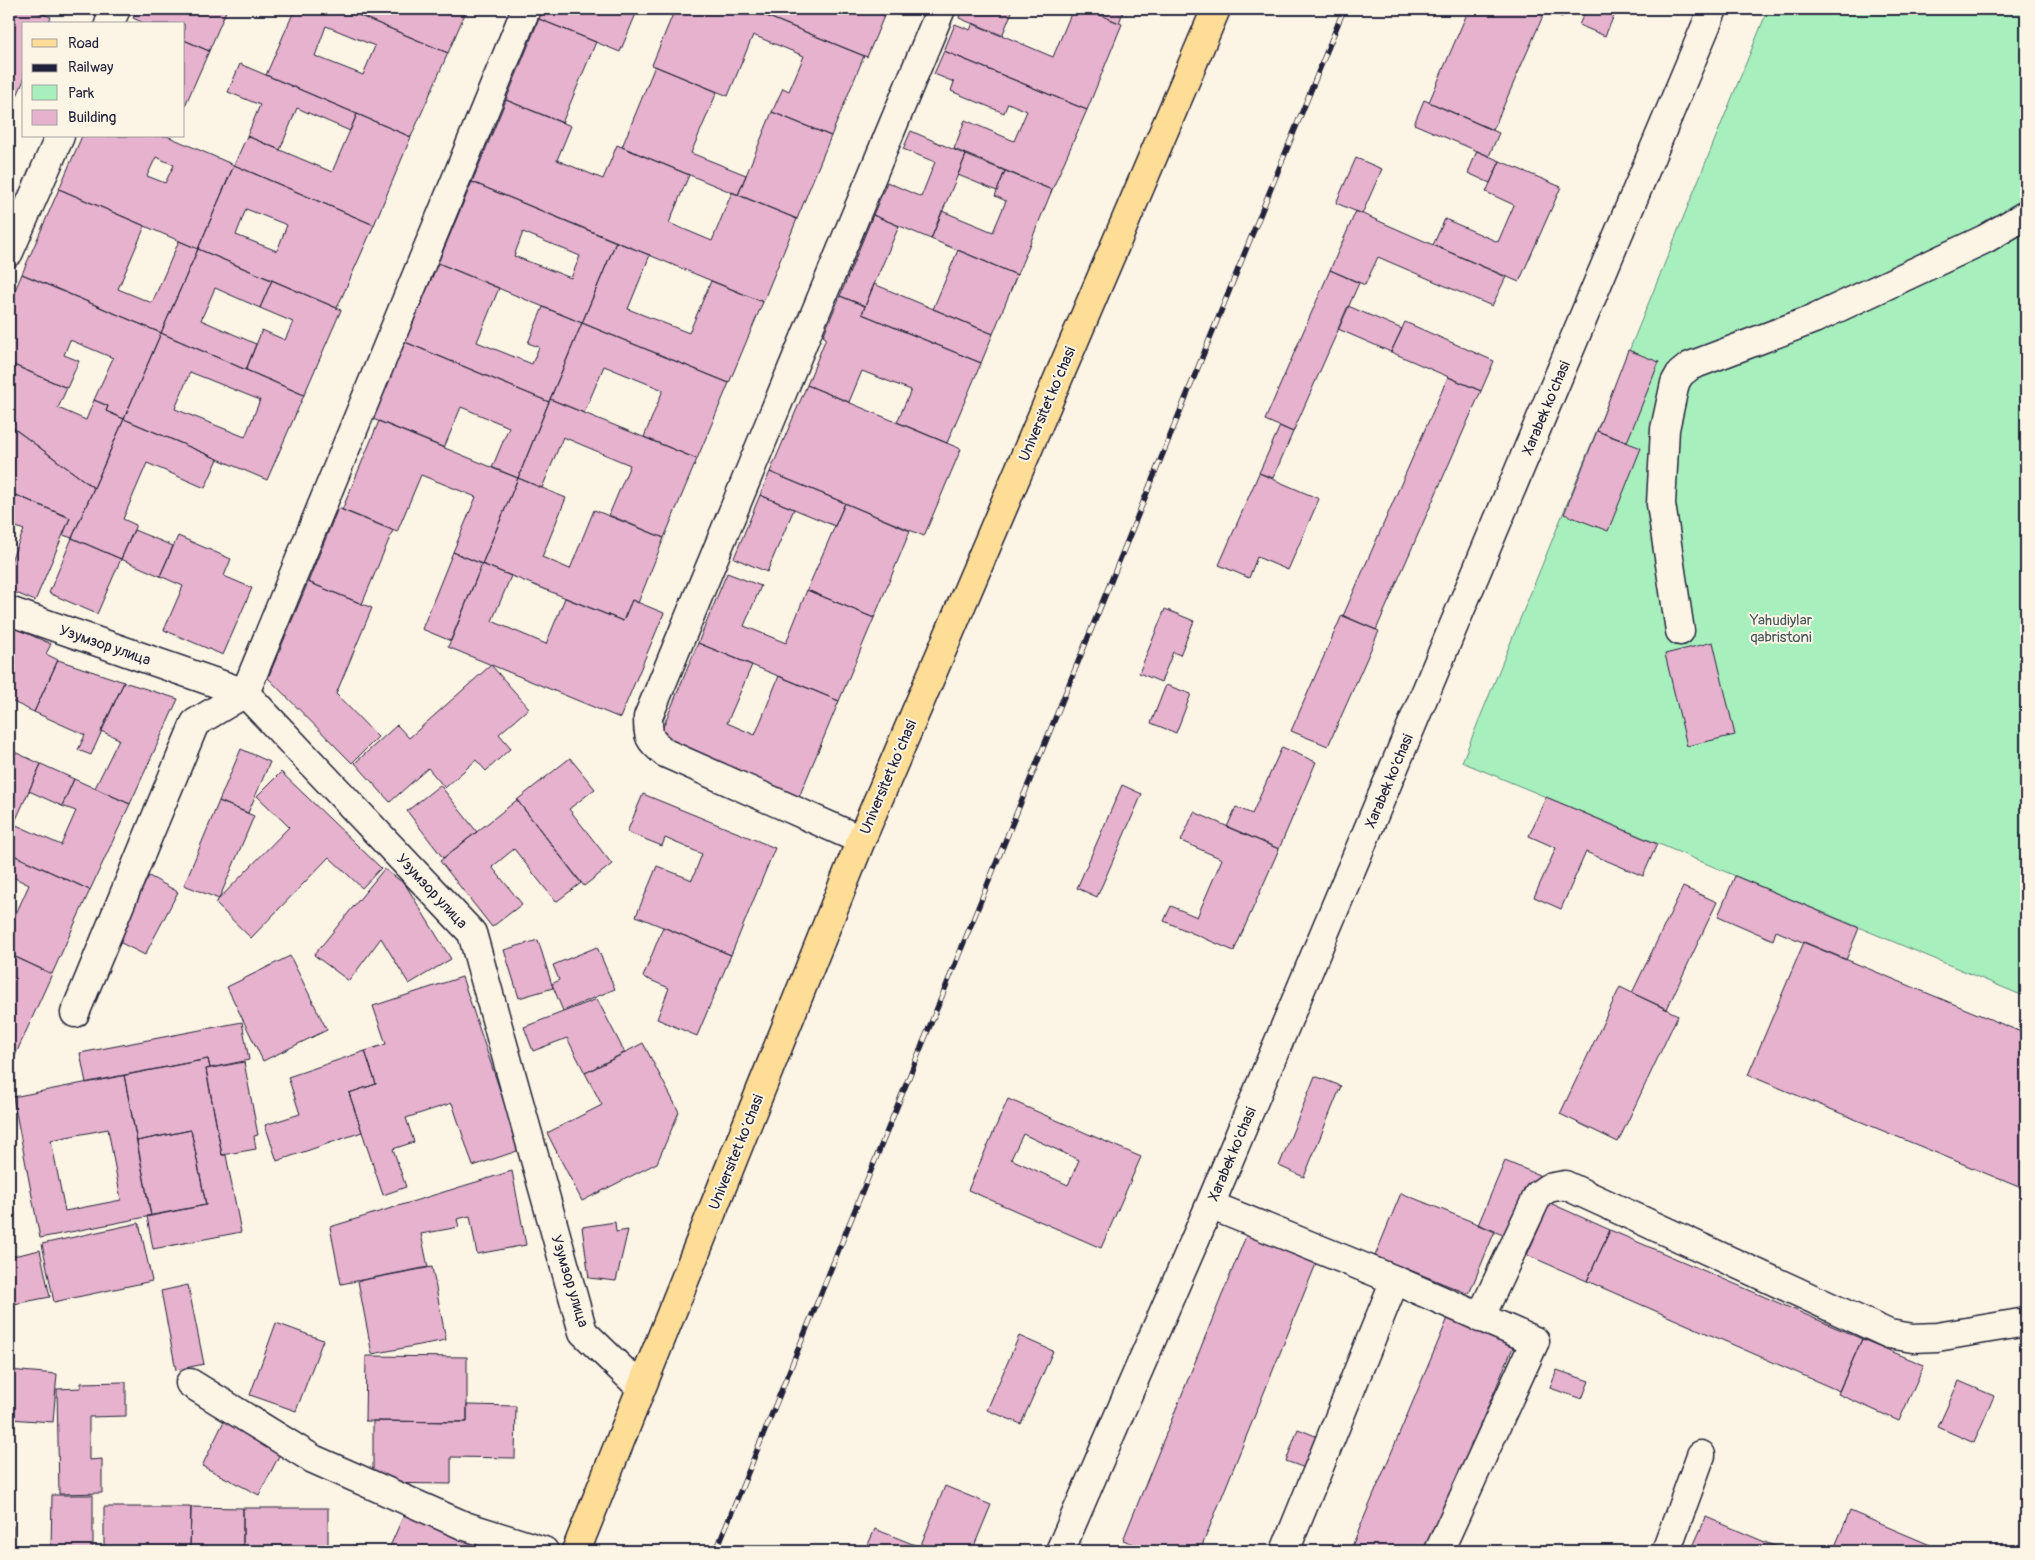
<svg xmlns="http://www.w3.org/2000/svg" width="2035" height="1560" font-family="Pangolin,sans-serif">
	<rect width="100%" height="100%" fill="#fcf5e5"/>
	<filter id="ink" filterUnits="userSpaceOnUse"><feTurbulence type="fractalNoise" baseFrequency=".02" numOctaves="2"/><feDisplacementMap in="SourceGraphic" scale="10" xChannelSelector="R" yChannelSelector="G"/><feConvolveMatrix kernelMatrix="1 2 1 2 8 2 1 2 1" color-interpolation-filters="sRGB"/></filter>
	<g filter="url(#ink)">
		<path fill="#a7f0be" stroke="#64897c" d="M1768,9H2026V997L1462,762Z"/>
		<path fill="#e6b2cd" stroke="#22223b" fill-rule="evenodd" d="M9,9H30L51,17L48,24H24V80L13,105L9,103Z
			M137,9H227L209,51L184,40V24H146L133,18Z
			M295,9H344L448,53L411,137L266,75ZM326,26L375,46L363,75L315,56Z
			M344,9H467L448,53Z
			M544,9H638L620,52L539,19Z
			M675,9H749L864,56L831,136L772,112L783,88L789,91L804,56L753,35L728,96L652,65Z
			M749,9H887L867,57Z
			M962,9H1013L1002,36L959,18Z
			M1073,9H1085L1122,24L1087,110L944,51L955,24L970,30L973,23L1053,57Z
			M1090,9H1124L1119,23L1089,10Z
			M1469,9H1546L1493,130L1429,102Z
			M1546,9H1566L1562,17L1546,10Z
			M1586,9H1617L1605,36L1579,25Z
			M539,19L596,42L562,123L506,100Z
			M184,40L209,51L184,108Z
			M944,51L1087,110L1052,190L954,149L965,120L1014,141L1027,111L1008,103L1004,113L951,91L954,82L934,74Z
			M240,64L357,114L350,131L297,108L280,150L247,136L260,105L228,92Z
			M655,66L717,92L691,153L746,175L738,195L622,147Z
			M506,100L571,126L557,160L603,179L617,145L689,175L669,223L712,241L732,192L797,219L763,302L472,182Z
			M1424,100L1499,133L1489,156L1414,124Z
			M772,112L831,136L797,219L738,195Z
			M357,114L411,137L374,225L234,165L247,136L332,172Z
			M911,131L966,155L931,239L873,215L887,182L921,197L935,162L903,149Z
			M82,136H167L234,165L198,249L59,189ZM156,157L174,165L165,183L147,176Z
			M1477,151L1500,161L1490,183L1468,173Z
			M966,155L1005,171L997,191L958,175Z
			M1356,158L1382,169L1362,214L1336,203Z
			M1500,161L1561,187L1519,282L1433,245L1445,219L1498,242L1514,205L1486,192Z
			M234,165L374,225L337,308L198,249ZM246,209L287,225L277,251L236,235Z
			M1005,171L1052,190L1017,275L931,239L942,211L993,232L1006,201L995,196Z
			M472,182L616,242L582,323L438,263ZM523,232L580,256L571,278L514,256Z
			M59,189L145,226L118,289L152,303L179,241L198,249L161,333L22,274Z
			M1356,211L1506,277L1492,306L1378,257L1365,285L1330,270Z
			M873,215L899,226L865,306L840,296Z
			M616,242L650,255L628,309L689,333L711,281L763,302L729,383L582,323Z
			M198,249L272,280L260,308L215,288L201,320L256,344L246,370L161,333Z
			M958,250L1017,275L993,334L933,309Z
			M438,263L499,288L477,342L532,364L539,347L528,343L543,307L582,323L549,402L405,342Z
			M1330,270L1359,283L1293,432L1265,420Z
			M22,274L161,333L124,419L106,411L108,406L94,400L113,358L70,340L64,355L79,361L67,388L9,363V316L13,306L9,304Z
			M272,280L341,310L304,395L246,370L262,330L285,340L293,322L260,308Z
			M874,284L993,334L981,363L862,314Z
			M840,296L865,306L862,314L981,363L947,443L897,422L911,390L862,371L849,402L807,385L826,338L823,336Z
			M1348,306L1402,329L1391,352L1338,329Z
			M1405,322L1494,361L1481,391L1391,352Z
			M582,323L729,383L697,459L644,437L663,390L604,366L584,413L550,399Z
			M161,333L304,395L267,480L124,419ZM190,372L260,400L245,437L175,409Z
			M405,342L549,402L518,478L492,468L509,427L461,407L444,448L373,419Z
			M1628,350L1659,362L1627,442L1597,431Z
			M9,363L67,388L58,408L86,420L94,400L108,406L106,411L124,419L94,488L12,427L15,420L9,417Z
			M1448,377L1481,391L1376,630L1343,616Z
			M807,385L961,449L924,536L770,472Z
			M550,399L697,459L664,538L609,515L630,465L563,437L542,488L518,478Z
			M9,417L15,420L12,427L94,488L72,538L63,535L70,518L16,495L13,502L9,500Z
			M124,419L218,459L205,488L147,463L123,519L136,525L121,559L72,538Z
			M379,421L518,478L482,564L453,552L476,497L421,475L397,532L342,510Z
			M1280,426L1293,432L1273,478L1259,473Z
			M1597,431L1641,448L1608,531L1564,514Z
			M770,472L845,503L835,526L760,495Z
			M1259,473L1319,499L1288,570L1257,557L1249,578L1219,565Z
			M518,478L566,498L542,557L570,569L594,510L664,538L638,603L632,600L623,621L482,564Z
			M16,495L70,518L35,601L9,590V565L24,530L9,524V513Z
			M760,495L794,509L767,572L734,558Z
			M845,503L910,531L874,618L807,590Z
			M338,508L393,530L362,604L308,582Z
			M134,530L173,546L160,576L121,559Z
			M178,536L231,559L224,576L252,588L223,655L164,630L183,586L160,576Z
			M72,538L121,559L97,614L49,593Z
			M453,552L482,564L451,641L422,629Z
			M482,564L511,576L492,621L546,644L565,598L623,621L632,600L664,613L620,718L448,647Z
			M727,573L761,586L744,626L786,643L807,590L874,618L839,701L698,643Z
			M308,582L372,608L336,694L378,737L352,763L268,678Z
			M1165,609L1194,621L1180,655L1173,652L1161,682L1139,673Z
			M1342,615L1379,631L1328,746L1291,731Z
			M15,628L51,644L46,654L58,660L34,712L9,700V642Z
			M1713,642L1735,735L1687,746L1665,654Z
			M698,643L752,665L727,723L755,735L779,676L839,701L799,797L658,739Z
			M58,660L124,682L91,755L78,750L85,735L34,712Z
			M491,665L529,708L499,734L511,748L486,771L476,760L445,788L428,768L390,802L355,763L397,725L409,738Z
			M124,682L178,699L130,804L95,788L119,739L101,731Z
			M1166,685L1191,694L1176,733L1151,723Z
			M1282,747L1316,762L1279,849L1227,827L1236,807L1252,814Z
			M241,749L270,762L248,813L219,801Z
			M10,750L41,764L14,824L61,845L76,811L62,806L74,779L130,804L90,890L9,853V753Z
			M570,758L595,789L569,809L612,864L584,886L517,800Z
			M41,764L74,779L62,806L29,791Z
			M281,772L381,868L362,888L329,857L251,938L215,903L289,827L257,796Z
			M440,785L477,832L443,858L407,811Z
			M1122,785L1142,794L1097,897L1077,888Z
			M643,794L775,848L731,955L636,916L657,866L692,880L702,854L665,838L662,846L627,832Z
			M1546,797L1657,844L1643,876L1586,852L1561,909L1534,897L1556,848L1529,836Z
			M517,800L581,883L556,902L514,849L492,867L522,904L492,927L440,861Z
			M219,801L254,816L219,899L184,885Z
			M1194,812L1279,849L1234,951L1164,921L1171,906L1197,917L1222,859L1181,841Z
			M9,853L90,890L52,974L9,954V929L29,885L9,875Z
			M384,869L405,884L451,959L409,984L381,938L349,981L314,955Z
			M149,876L178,892L145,955L115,940Z
			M1735,876L1859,928L1846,960L1776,931L1773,940L1718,916Z
			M1683,887L1717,902L1667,1009L1632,993Z
			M663,927L731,955L697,1036L657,1019L669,988L643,977Z
			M538,940L553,988L519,998L504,950Z
			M1804,942L2026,1034V1190L1748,1075Z
			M597,947L615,989L563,1011L552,984L559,980L553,965Z
			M9,954L52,974L9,1069Z
			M290,956L327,1030L263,1061L227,987Z
			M462,977L520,1150L473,1166L452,1103L406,1118L414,1142L393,1149L406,1187L383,1195L349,1093L376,1084L365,1051L386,1044L373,1006Z
			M1620,987L1678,1015L1618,1142L1560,1114Z
			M597,999L625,1053L585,1073L567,1038L533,1051L524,1027Z
			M242,1022L249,1060L210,1068L208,1059L86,1083L80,1053Z
			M643,1043L679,1112L657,1163L582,1201L547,1133L602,1105L585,1073Z
			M365,1051L376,1084L349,1093L362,1132L277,1161L265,1125L300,1114L288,1077Z
			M208,1059L210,1068L206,1069L222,1155H226L241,1232L153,1249L147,1216L206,1205L191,1130L137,1141L124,1075Z
			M244,1062L258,1135L254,1136L256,1149L222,1155L206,1069Z
			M124,1075L151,1216L40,1238L13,1097ZM108,1129L121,1200L65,1211L51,1140Z
			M1315,1076L1341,1086L1304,1177L1279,1166Z
			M1008,1099L1141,1157L1101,1248L968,1190ZM1023,1134L1079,1160L1068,1185L1011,1159Z
			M191,1130L206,1205L151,1216L137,1141Z
			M1505,1161L1539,1175L1513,1239L1478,1225Z
			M512,1171L526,1245L477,1254L470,1216L457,1219L459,1227L421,1234L428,1267L341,1284L330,1227Z
			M1401,1193L1495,1231L1469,1294L1375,1256Z
			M1550,1203L1610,1230L1587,1281L1527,1255Z
			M615,1222L616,1232L628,1230L616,1281L589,1278L582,1227Z
			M139,1223L152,1281L54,1302L42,1244Z
			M1610,1230L1862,1339L1839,1391L1587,1281Z
			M1248,1231L1318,1259L1200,1551H1152L1123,1540Z
			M40,1250L50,1297L9,1305V1257Z
			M432,1267L446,1340L372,1354L358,1281Z
			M188,1285L204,1364L176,1370L161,1291Z
			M1451,1311L1517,1338L1427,1551H1350Z
			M276,1323L323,1340L296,1411L250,1395Z
			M1019,1336L1053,1351L1021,1424L987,1410Z
			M1862,1339L1924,1365L1899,1421L1838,1394Z
			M366,1356L467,1357V1422L365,1421Z
			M9,1370L57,1374L53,1422L9,1419Z
			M1557,1370L1589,1381L1582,1399L1550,1388Z
			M1959,1381L1994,1396L1974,1443L1938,1427Z
			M126,1382V1416L89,1417V1460L102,1459V1493L59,1494L57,1389L81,1388V1383Z
			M467,1405L516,1406L515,1458L451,1457V1484L373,1483V1421L467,1422Z
			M225,1419L283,1448L259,1495L202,1466Z
			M1298,1429L1318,1437L1305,1468L1286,1461Z
			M945,1486L991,1505L972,1551H930L920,1547Z
			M52,1495H93V1551H51Z
			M104,1507H191L190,1551H104Z
			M191,1507L243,1508V1551H190Z
			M243,1508H328V1551H299V1547L273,1548V1551H243Z
			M406,1510L481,1542L477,1551H388Z
			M1850,1511L1935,1547L1933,1551H1833Z
			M1706,1517L1786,1551H1691Z
			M13,1526V1551H9V1527Z
			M875,1529L930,1551H865Z"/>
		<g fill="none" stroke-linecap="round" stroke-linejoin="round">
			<defs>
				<path id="minor" d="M109,24L116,9
					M9,252L60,136
					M9,611L245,693L472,933L583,1332L641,1388
					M1680,631L1661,504L1665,429L1675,383L1680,374L1690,366L1814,319L1985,239L2026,215
					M861,840L665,753C649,739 648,739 648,717L941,9
					M75,1013L195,723L245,693L526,9
					M1210,1205L1395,1280
					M1480,1318L1538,1195L1548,1188L1565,1185L1889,1334L1913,1338L1937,1337L2026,1322
					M190,1383L313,1459L465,1526L544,1551
					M1060,1551L1210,1205L1713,9
					M1285,1551L1395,1280L1535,1341L1439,1551
					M1666,1551L1701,1455"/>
				<path id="major" d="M576,1551L861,840L1216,9"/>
			</defs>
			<use href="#minor" stroke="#22223b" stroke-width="31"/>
			<use href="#major" stroke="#22223b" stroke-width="31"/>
			<use href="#minor" stroke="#fcf5e5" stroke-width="28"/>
			<use href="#major" stroke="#fedd96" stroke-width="28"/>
			<defs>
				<path id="rail" d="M716,1551L1344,9"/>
			</defs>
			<use href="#rail" stroke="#22223b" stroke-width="5.5"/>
			<use href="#rail" stroke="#fcf5e5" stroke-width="4" stroke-dasharray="11" stroke-linecap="butt"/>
		</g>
	</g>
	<g text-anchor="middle" stroke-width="4" stroke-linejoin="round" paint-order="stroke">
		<g font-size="15" fill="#22223b" stroke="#fcf5e5">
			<text transform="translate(1047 404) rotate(-67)" y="5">Universitet kо‘chasi</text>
			<text transform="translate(1546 408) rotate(-67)" y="5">Xarabek ko'chasi</text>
			<text transform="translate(105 645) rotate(19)" y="5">Узумзор улица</text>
			<text transform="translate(888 777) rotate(-67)" y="5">Universitet kо‘chasi</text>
			<text transform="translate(1389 781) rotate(-67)" y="5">Xarabek ko'chasi</text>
			<text transform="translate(432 891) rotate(47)" y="5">Узумзор улица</text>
			<text transform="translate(736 1152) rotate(-68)" y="5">Universitet kо‘chasi</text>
			<text transform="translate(1232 1154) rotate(-67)" y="5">Xarabek ko'chasi</text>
			<text transform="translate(570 1281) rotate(73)" y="5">Узумзор улица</text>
		</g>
		<g font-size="15" fill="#43565c" stroke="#fcf5e5">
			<text x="1781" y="625">Yahudiylar<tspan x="1781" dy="17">qabristoni</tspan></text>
		</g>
	</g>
	<rect width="2035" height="1560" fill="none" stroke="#fcf5e5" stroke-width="30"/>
	<rect x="15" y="15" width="2005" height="1530" fill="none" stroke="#22223b" stroke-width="2" filter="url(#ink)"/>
	<rect x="22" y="22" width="162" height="115" fill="#fcf5e5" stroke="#a5a1a1"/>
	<rect x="32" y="39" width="25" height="8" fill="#fedd96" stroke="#a5a1a1"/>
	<text x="68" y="48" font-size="15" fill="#22223b">Road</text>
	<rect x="32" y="64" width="25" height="8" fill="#22223b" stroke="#a5a1a1"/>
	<text x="68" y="72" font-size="15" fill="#22223b">Railway</text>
	<rect x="32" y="85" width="25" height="15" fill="#a7f0be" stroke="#a5a1a1"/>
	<text x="68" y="98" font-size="15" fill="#22223b">Park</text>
	<rect x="32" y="110" width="25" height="15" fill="#e6b2cd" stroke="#a5a1a1"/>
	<text x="68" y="122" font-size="15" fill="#22223b">Building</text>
</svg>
